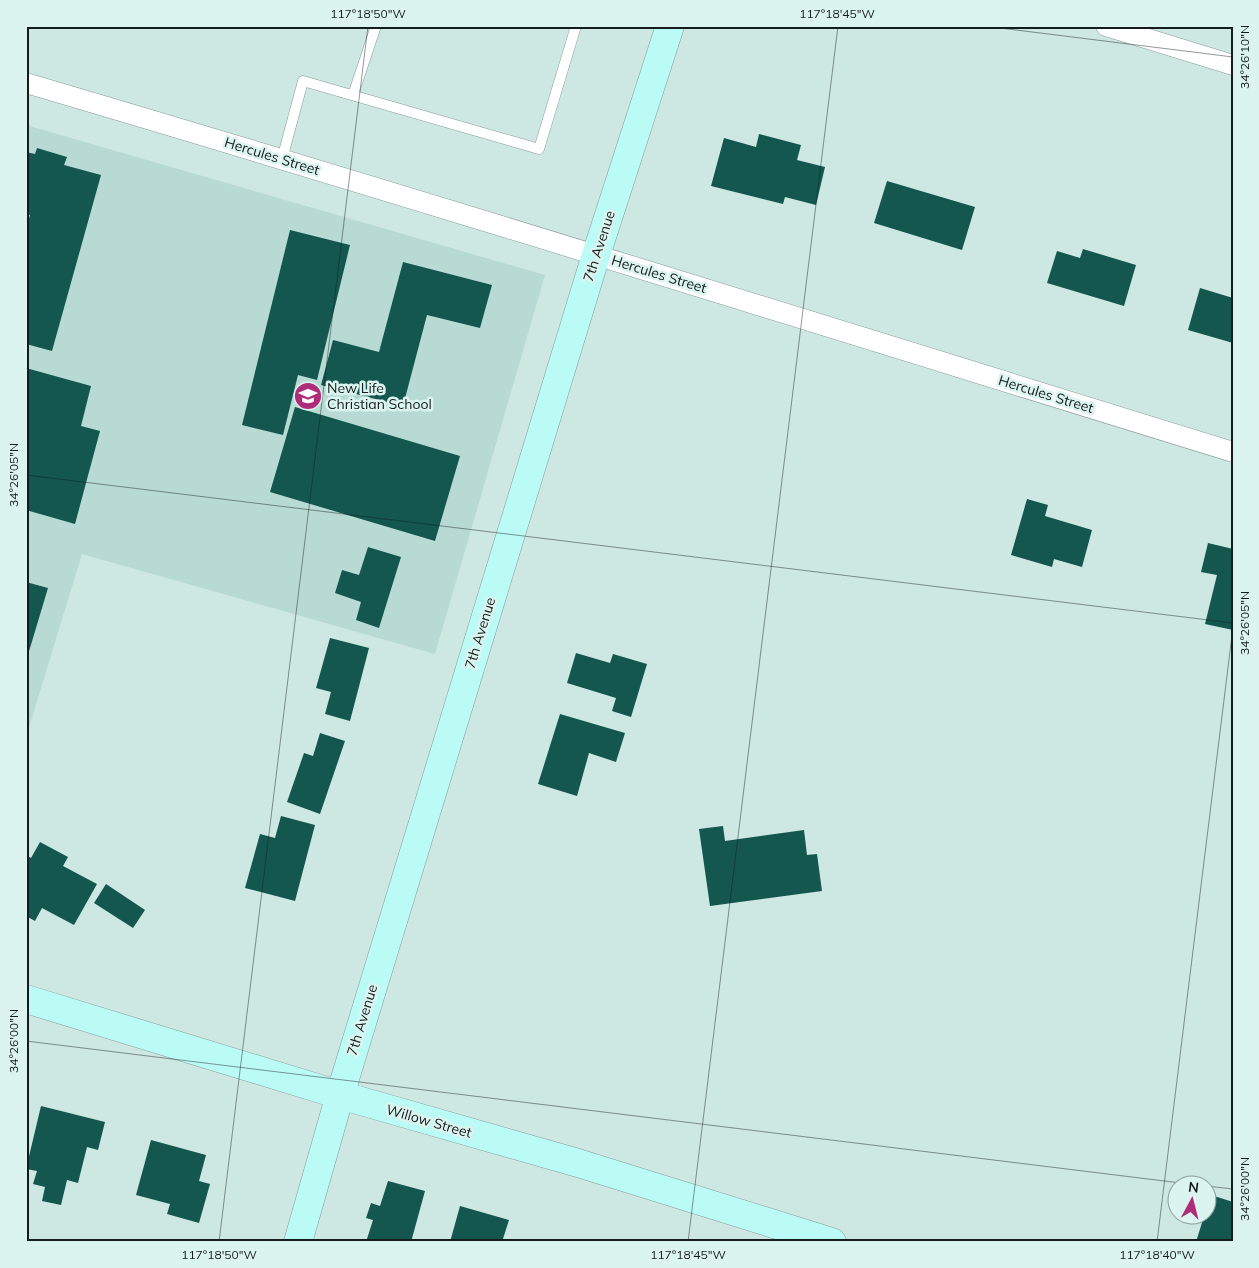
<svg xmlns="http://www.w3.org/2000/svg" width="1259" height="1268" font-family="Mulish,sans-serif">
	<rect width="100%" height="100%" fill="#cde7e2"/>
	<path fill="#b8dad4" d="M26,125L545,275L435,654L82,554L26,737Z"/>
	<path fill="#13574f" d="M759,134L801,145L797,160L825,167L816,205L785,197L783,204L711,186L724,138L756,147Z
		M37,148L67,157L64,165L101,175L52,351L26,344V229L30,215L26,214V152L35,154Z
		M887,181L975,207L962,250L874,223Z
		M290,230L350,245L317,380L298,375L283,435L242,425Z
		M1083,249L1136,265L1124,306L1047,283L1057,251L1080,258Z
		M403,262L492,285L480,328L427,315L403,406L321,385L333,340L379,352Z
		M1200,288L1233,298V343L1188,330Z
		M26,368L91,386L81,426L100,431L75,524L26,510Z
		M295,407L460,456L435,541L270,492Z
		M1027,499L1048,505L1045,516L1092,530L1082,567L1054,559L1052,567L1011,555Z
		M1208,543L1233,549V630L1205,624L1217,575L1201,572Z
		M368,547L401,557L379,628L356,620L361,602L335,593L342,570L359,575Z
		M26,582L48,588L27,658H26Z
		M330,638L369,648L350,721L325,714L331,692L316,688Z
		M576,653L610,663L613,654L647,664L631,717L612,711L616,698L567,683Z
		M560,714L625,733L616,762L589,753L577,796L538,784Z
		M320,733L345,741L320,814L287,802L304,753L313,756Z
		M281,816L315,825L295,901L245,888L260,834L275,838Z
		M723,826L725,841L804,830L807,855L817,854L822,891L710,906L699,829Z
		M40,842L68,857L63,866L97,884L74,925L42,908L35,921L26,916V855L31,858Z
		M106,884L145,910L133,928L94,903Z
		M41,1106L105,1122L98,1150L87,1147L78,1183L67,1180L61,1205L42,1201L45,1187L33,1184L37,1171L26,1169Z
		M151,1140L206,1155L199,1181L210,1184L199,1223L167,1214L170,1204L136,1195Z
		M388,1181L425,1191L411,1242H366L373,1220L366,1218L371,1203L380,1206Z
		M1211,1195L1233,1202L1232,1242H1196L1204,1216H1206V1208Z
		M460,1206L509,1220L502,1242H450Z"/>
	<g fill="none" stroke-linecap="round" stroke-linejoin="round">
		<defs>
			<path id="lane" d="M353,95L376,26
				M282,159L303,81L539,149L576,26"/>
			<path id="street" d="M1106,26L1233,65
				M26,83C430,202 831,328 1233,452"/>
			<path id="secondary" d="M26,999L340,1095L578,1163L832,1242
				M298,1242L340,1095L596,255L670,26"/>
		</defs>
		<use href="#lane" stroke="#869e9a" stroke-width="11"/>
		<use href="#street" stroke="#869e9a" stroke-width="21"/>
		<use href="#secondary" stroke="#869e9a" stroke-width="29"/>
		<use href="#lane" stroke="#fff" stroke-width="10"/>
		<use href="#street" stroke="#fff" stroke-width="20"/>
		<use href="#secondary" stroke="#bafbf5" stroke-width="28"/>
	</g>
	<path fill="none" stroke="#141d1c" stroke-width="1" stroke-opacity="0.45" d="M984,26L1233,57M26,475L1233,623M26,1041L1205,1186M1206,1186L1233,1189M219,1242L368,26M688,1242L838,26M1157,1242L1233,627"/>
	<defs>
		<symbol id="school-disc" viewBox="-11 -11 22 22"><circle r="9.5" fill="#af2d78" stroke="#dbf4f0"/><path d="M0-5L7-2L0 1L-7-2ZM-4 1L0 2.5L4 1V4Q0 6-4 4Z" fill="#fff"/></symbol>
	</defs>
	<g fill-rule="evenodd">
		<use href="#school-disc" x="292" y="380" width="32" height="32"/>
	</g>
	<g text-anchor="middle" stroke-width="5" stroke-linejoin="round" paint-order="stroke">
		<g font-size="14" fill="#141d1c" stroke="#dbf4f0">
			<text transform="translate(272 156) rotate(17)" y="5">Hercules Street</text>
			<text transform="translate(599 246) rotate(-72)" y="5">7th Avenue</text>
			<text transform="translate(659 274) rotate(17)" y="5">Hercules Street</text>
			<text transform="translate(1046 394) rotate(17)" y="5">Hercules Street</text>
			<text transform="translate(480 633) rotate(-73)" y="5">7th Avenue</text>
			<text transform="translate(362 1020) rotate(-73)" y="5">7th Avenue</text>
			<text transform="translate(429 1121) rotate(16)" y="5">Willow Street</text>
		</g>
		<g font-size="14" fill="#141d1c" stroke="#dbf4f0" text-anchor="start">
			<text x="327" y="393">New Life<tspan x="327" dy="16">Christian School</tspan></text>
		</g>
	</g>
	<rect width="1259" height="1268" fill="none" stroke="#dbf4f0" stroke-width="55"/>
	<g transform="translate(1192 1200) rotate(7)"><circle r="24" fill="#dbf4f0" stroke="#8b9e9b"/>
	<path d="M0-4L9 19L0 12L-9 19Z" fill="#af2d78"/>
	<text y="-8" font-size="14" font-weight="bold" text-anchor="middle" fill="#141d1c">N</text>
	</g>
	<rect x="28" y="28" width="1204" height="1212" fill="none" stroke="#141d1c" stroke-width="2"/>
	<g font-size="12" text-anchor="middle" fill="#141d1c">
		<text x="368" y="18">117°18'50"W</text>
		<text x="837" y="18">117°18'45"W</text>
		<text transform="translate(1245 57) rotate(-90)" y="4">34°26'10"N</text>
		<text transform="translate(14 475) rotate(-90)" y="4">34°26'05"N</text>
		<text transform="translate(1245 623) rotate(-90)" y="4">34°26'05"N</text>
		<text transform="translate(14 1041) rotate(-90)" y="4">34°26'00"N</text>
		<text transform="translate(1245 1189) rotate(-90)" y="4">34°26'00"N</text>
		<text x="219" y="1259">117°18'50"W</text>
		<text x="688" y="1259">117°18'45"W</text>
		<text x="1157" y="1259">117°18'40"W</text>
	</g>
</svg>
